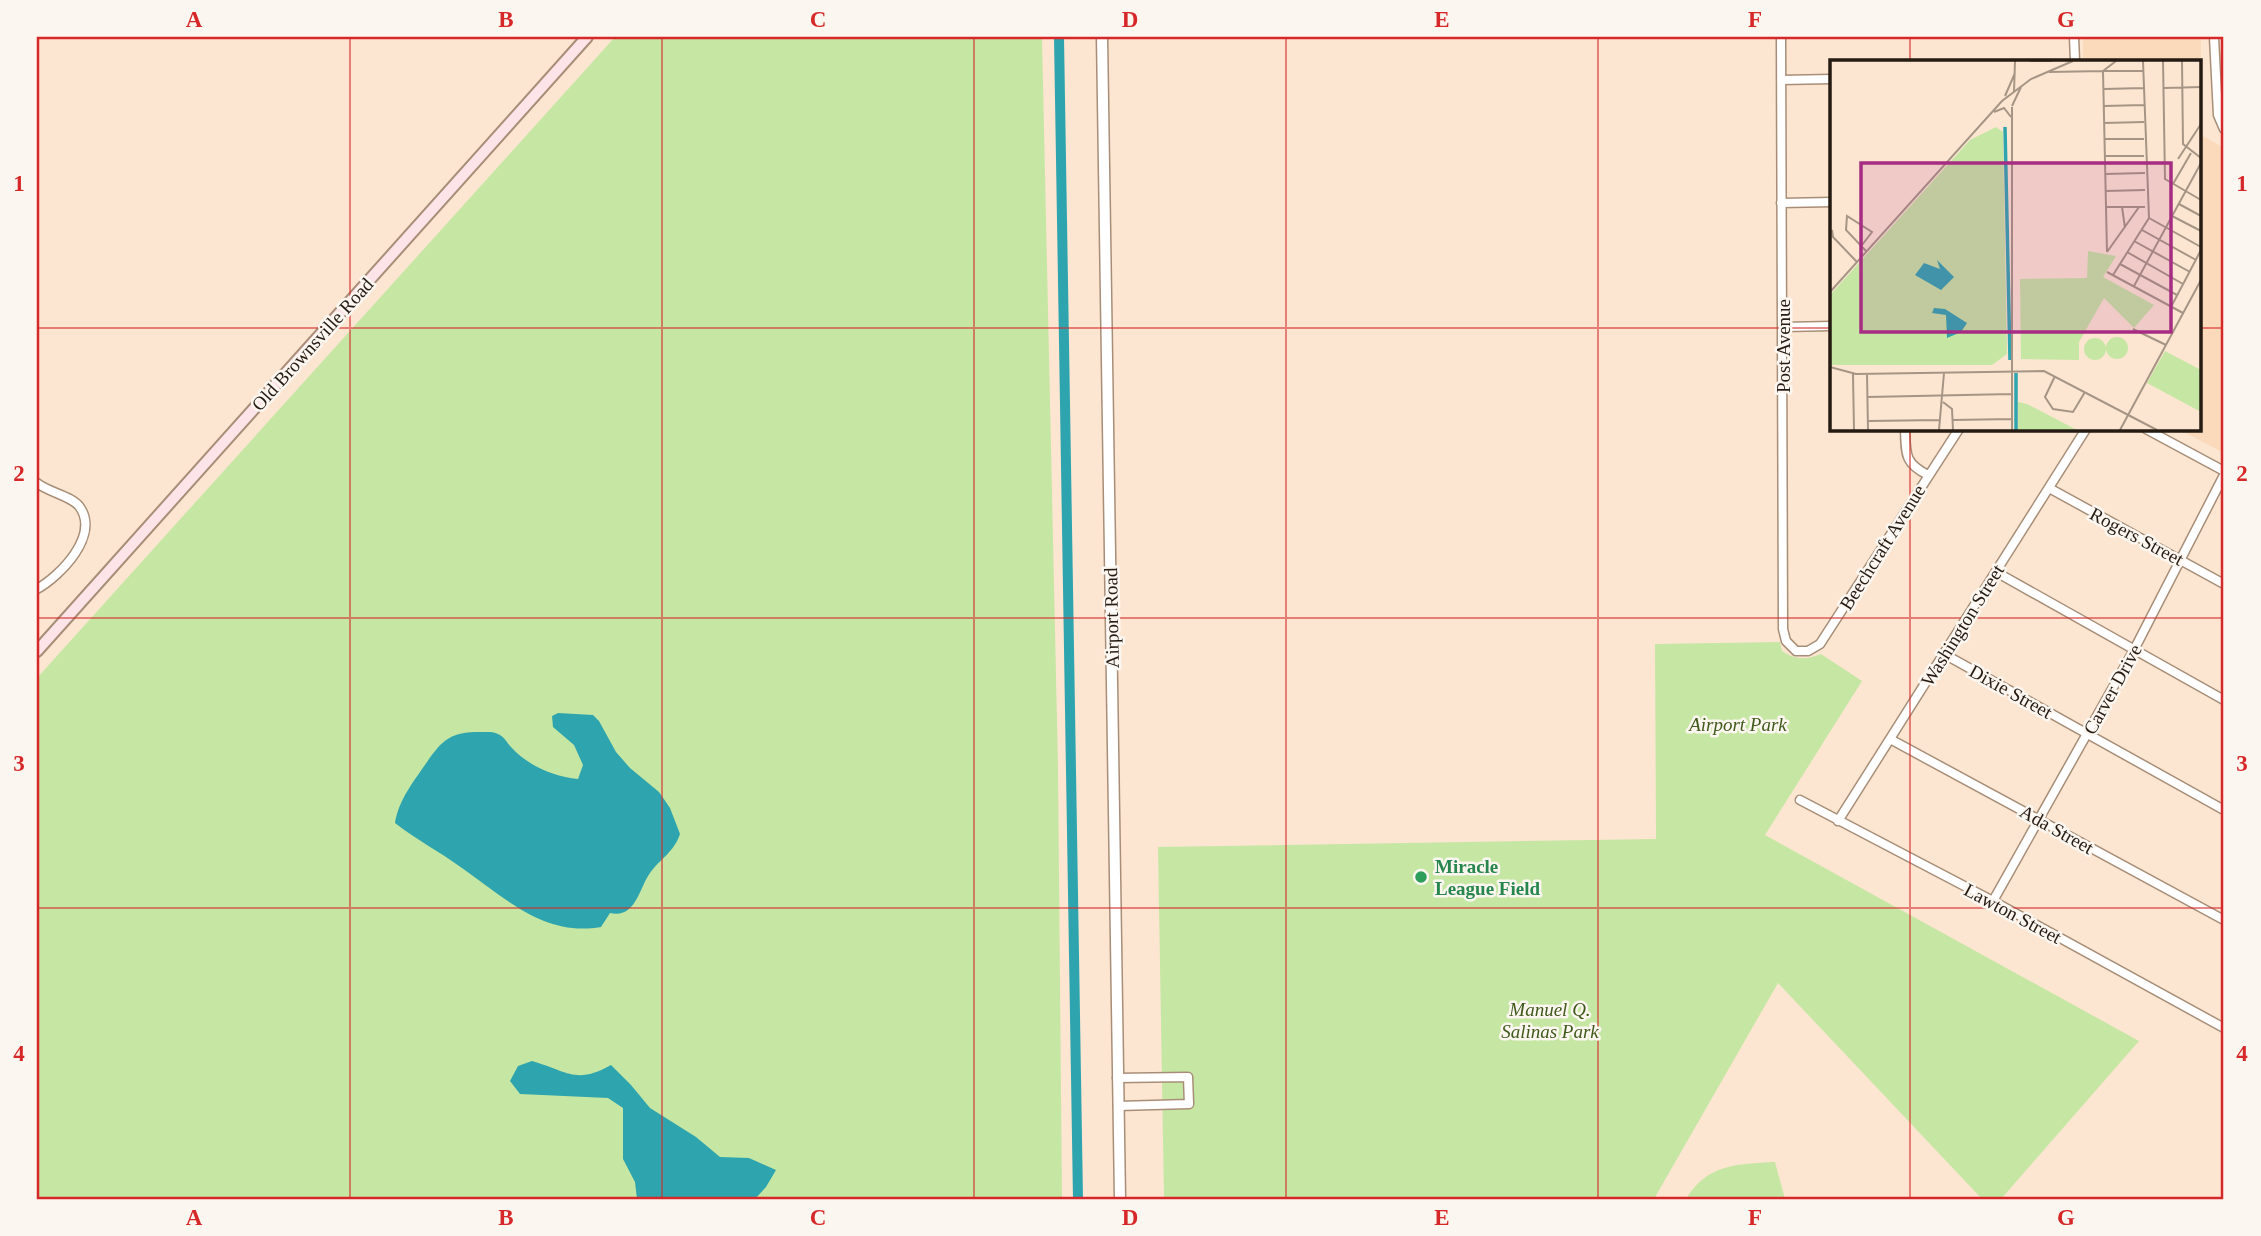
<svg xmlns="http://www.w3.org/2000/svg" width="2261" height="1236" font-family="'Times New Roman',serif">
	<rect width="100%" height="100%" fill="#fce6d2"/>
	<path fill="#fbdabb" d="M2083,37H2201V135L2224,148V453L2178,429H2200V61H2083Z"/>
	<path fill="#c6e6a3" d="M615,37H1042L1058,766L1062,1199H37V678Z
		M1780,642L1782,651C1796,660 1806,660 1821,654L1862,681L1765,835L2139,1041L2001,1199H1982L1778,983L1654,1199H1164L1158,847L1656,839L1655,644Z
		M1775,1162L1785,1199H1686C1707,1164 1737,1164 1775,1162Z"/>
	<path fill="#2ea5ae" d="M558,713L593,715L599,721L616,752L630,768L659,792L670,808L680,834C674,852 661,858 650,873C639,888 636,919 610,913L601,927C544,937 505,898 462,868C440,852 417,840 395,823C399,799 414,781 427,762C443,739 451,732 480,732C487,732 494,731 500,735C505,738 507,743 511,747C527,765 554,777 578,779L583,765L574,745L553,727L552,716Z
		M532,1061C567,1071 576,1085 611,1065L631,1085L650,1108L696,1137L720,1157L749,1158L776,1170L766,1187L755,1199H637L635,1182L623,1159V1108L608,1098L520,1094L510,1081L518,1066Z"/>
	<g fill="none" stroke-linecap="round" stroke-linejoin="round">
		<path stroke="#2ea5ae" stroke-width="10" d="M1059,37L1078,1199"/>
		<defs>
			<path id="minor" d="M1781,37L1783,629L1786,641L1796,651H1808L1820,644L1959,429
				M2074,37L2075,61
				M2214,37L2218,115L2224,129
				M1781,80L1832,79
				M1781,203L1832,202
				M1783,327L1832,326
				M1905,429C1906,454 1904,463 1928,475
				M2146,429L2224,471
				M37,483C48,492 71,496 79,506C101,535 60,576 37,589
				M2049,488L2224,584
				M1996,572L2224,700
				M1944,654L2224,810
				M1890,739L2224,920
				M1800,800L1993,901L2224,1028
				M1838,821L2086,429
				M1993,901L2134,650L2224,475
				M1117,1078L1188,1077L1189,1104L1118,1106"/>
			<path id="tertiary" d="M1102,37L1120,1199"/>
			<path id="secondary" d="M37,651L587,37"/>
		</defs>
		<use href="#minor" stroke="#a88e77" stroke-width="11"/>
		<use href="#tertiary" stroke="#a88e77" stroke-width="13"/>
		<use href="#secondary" stroke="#a88e77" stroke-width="14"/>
		<use href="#minor" stroke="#fff" stroke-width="8"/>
		<use href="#tertiary" stroke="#fff" stroke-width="10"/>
		<use href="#secondary" stroke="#fce4e8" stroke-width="10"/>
	</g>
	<path fill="none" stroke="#d62828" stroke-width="2" stroke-opacity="0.55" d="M350,37V1199M662,37V1199M974,37V1199M1286,37V1199M1598,37V1199M1910,37V61M37,328H1832M2200,328H2224M1910,429V1199M37,618H2224M37,908H2224"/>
	<circle fill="#2e9e5b" stroke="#fcf6f1" stroke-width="2.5" cx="1421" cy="877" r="7"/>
	<g text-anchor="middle" stroke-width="5" stroke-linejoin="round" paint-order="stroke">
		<g font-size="19" fill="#251b12" stroke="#fcf6f1">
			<text transform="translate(312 344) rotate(-48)" y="7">Old Brownsville Road</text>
			<text transform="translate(1783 346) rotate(-90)" y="7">Post Avenue</text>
			<text transform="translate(2137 536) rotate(28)" y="7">Rogers Street</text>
			<text transform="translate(1882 547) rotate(-58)" y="7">Beechcraft Avenue</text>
			<text transform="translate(1111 618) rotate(-91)" y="7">Airport Road</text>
			<text transform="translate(1962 625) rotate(-58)" y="7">Washington Street</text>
			<text transform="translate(2112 689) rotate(-61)" y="7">Carver Drive</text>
			<text transform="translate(2011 691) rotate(29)" y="7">Dixie Street</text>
			<text transform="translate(2057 829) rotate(29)" y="7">Ada Street</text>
			<text transform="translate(2013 913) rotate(28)" y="7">Lawton Street</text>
		</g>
		<g font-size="19" font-style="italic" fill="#3f591a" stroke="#fcf6f1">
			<text x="1738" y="731">Airport Park</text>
			<text x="1550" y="1016">Manuel Q.<tspan x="1550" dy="22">Salinas Park</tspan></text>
		</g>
		<g font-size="19" font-weight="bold" fill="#27864d" stroke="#fcf6f1" text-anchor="start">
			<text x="1435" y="873">Miracle<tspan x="1435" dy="22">League Field</tspan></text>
		</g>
	</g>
	<g transform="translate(1830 60)">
		<rect width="371" height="371" fill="#fce6d2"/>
		<path d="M166,67L173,72L177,294L162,305H0V235L140,80ZM258,191L286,196L273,217L324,245L304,268L274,238L249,282V300L191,299L190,219L257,218ZM276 288a11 11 0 1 1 22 0a11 11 0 1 1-22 0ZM254 289a11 11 0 1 1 22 0a11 11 0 1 1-22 0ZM335,291L371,310V352L317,323ZM188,342L197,344L247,370H188Z" fill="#c6e6a3"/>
		<path d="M107,200L124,217L111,230L85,215L94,203L110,209ZM104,248L115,249L137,263L131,272L117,278L116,255L102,253Z" fill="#2ea5ae"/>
		<path fill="none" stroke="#2ea5ae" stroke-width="3.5" d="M175,67L180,300M186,313V370"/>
		<path fill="none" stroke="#a69585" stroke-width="2" d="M200,1H222M313,1L319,158M333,1L335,119L371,140M352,1L353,84L371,98M219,12L273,11L286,1M334,28L371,27M274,29L314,28M184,32L185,1M175,36L185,13M182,46L191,27M274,46L314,45M182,47V370M164,52L174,48L181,57M274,63L314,62M274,79H314M275,96H314M348,99L371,64M275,114L315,113M343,124L361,93M275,131L315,130M349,144L371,156M275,147H315M292,147L295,168M342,156L371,171M319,158L371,187M2,170L3,177L27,202M312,170L366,200M304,181L360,212M32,185L42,172L17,156L16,170L36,191M277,192L273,11H313M277,192L309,147M297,192L353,224M290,204L347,235M277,212L353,253M283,215L319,158M304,226L371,103M0,232L172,41L201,19L243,1M341,247L371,190M303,269L336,285M0,307L26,314L214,311L327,370M23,314L24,370M37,314L38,370M225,316L215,337L223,349L243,352L255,332M38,337L182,334M113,342L122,349L123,370M123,360L182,359M38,361L109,360M109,370L114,313M290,370L371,220"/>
		<path fill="#a62d83" fill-opacity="0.15" stroke="#a62d83" stroke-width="3.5" d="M31,103H341V272H31Z"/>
		<rect width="371" height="371" fill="none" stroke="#251b12" stroke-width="3.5"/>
	</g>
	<rect width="2261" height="1236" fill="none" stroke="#fcf6f1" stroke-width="77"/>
	<rect x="38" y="38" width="2184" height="1160" fill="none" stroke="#d62828" stroke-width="2.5"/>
	<g font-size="23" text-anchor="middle" font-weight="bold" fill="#d62828">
		<text x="194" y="27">A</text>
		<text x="506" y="27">B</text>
		<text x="818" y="27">C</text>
		<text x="1130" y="27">D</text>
		<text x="1442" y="27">E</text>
		<text x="1755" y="27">F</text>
		<text x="2066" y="27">G</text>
		<text x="19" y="191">1</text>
		<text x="2242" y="191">1</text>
		<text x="19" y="481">2</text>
		<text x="2242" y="481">2</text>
		<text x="19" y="771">3</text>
		<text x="2242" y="771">3</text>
		<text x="19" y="1061">4</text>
		<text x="2242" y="1061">4</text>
		<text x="194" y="1225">A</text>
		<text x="506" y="1225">B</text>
		<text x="818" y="1225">C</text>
		<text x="1130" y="1225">D</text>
		<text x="1442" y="1225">E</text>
		<text x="1755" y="1225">F</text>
		<text x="2066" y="1225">G</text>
	</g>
</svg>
